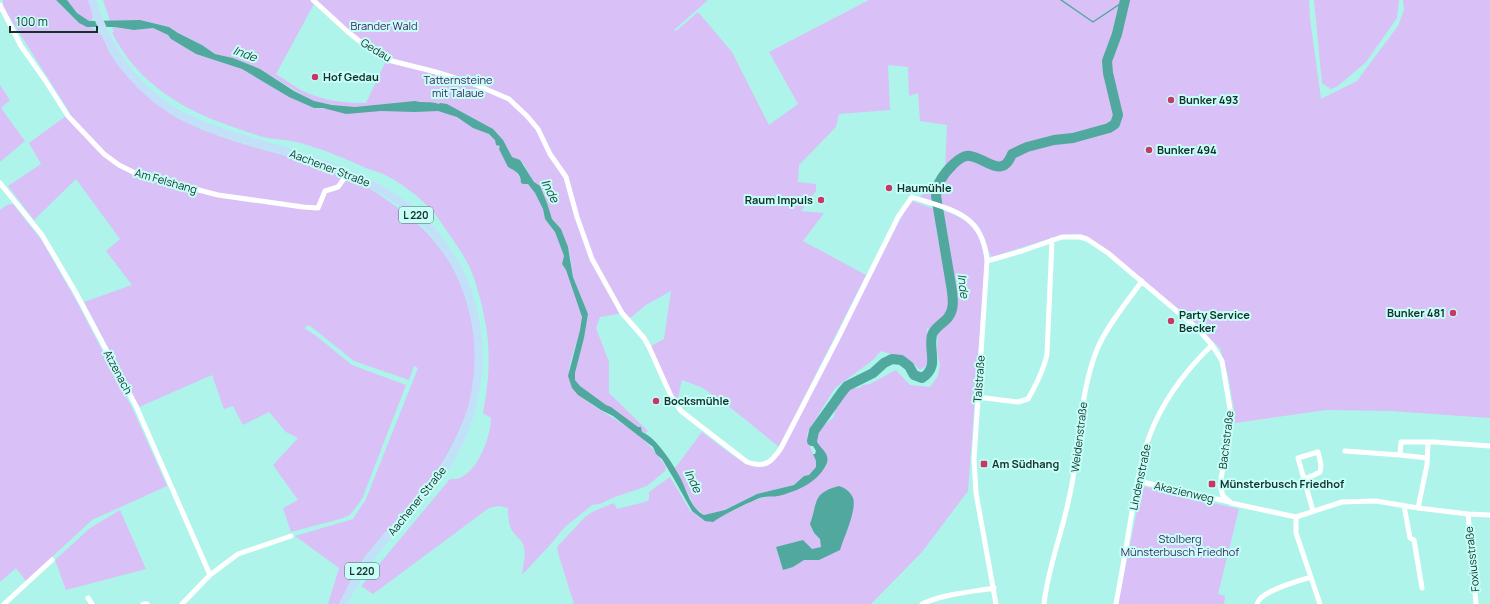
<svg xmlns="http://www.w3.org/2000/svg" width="1490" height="604" font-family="Manrope,sans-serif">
	<rect width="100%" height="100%" fill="#aef4eb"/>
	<path fill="#d9c0f7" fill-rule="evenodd" d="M3,0H56C63,7 70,15 78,22C85,27 95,26 100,34C105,39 107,47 110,53C122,73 137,87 155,102C160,106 166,111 172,115C225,145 286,152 342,174C357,180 371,189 384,198C427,227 454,256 468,307C477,339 479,379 467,411C459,433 449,454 435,474C414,505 384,530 362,561C353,574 347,590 339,604H328L339,568L295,536L353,519L366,499L418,368L414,366L409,380L354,361L309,325L304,328L315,335L352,365L406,385L362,499L350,515L340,519L291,532L283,508L298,500L273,465L298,438L286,432L269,412L243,425L233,406L224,409L212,375L139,407L84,302L132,285L106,251L120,239L76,179L34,220L8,186L41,164L29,143L70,113L3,7Z
		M67,0H88L93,16L91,22C81,19 73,8 67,0Z
		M103,0H708L674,30L676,31L698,12L732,52L769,125L798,104L769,52L869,0H1309L1310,19L1321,99L1357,81L1398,26L1404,10L1403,0H1490V418L1390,411L1326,410L1235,423L1234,409L1228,375L1220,348L1178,309L1109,251L1088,237L1081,234L1061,235L992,257C985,247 984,235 978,226C965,209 939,204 920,197L945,169L947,125L920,121L918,93L909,96L908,67L888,65L890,110L839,114L836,127L799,165L798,182L816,184V191L801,211L824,213L803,241L866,275L779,447L726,404L703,388L682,380L677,402L672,396L651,346L664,339L671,291L646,305L629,319L623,313L600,317L596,328L609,362V393L648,431L646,433L642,432L641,427H638L611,408L606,406L580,386L575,380V373L584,338L588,314L573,277L570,254L561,229L552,219L547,203L540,188L534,182L523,163L506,161L508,167C519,173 518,174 523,184L527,183L535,193L543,209L545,219L555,232L564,256L562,264L566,270L581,313C585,334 564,362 570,382C574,398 614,417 629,428C644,439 656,451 666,467L665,471L647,486L612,498L600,504L592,505L565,527L549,546L522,575C523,565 526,556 524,547C522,539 517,538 513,532C508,525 508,515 508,508L499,506L489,508L373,594L361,586L450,479C454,479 459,479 462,477C479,468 491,436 491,418L483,413C491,370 491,340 480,298C477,288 474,276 469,266C460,248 447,232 436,215C421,198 401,182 381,173C376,171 371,170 366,168C346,159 325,150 304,144C292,140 280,140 268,138C258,136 248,132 239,129C184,111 139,85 112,33L114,32L112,27L134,30L153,28L168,35L171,39L196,54L242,69L289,97L314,108L327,109L346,107L317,102L309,99L260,69L233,58L215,54L202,45L178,33L169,27L140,20L110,21ZM314,4L385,63L366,103C346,103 324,101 305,92C295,87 286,80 276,74Z
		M1314,0H1399L1397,18L1366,62L1338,86L1331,89L1322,83Z
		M0,85L10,100L1,108L25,141L0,162Z
		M912,201L934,209L938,241H945L942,210C974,221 980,230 985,262L968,491L922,552L871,604H574L558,553L557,547L585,517L592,512L614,503L617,509L645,502L649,500V492L670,477L691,512L692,511L704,520L716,519L757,499L789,493L812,481L826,466L828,459L824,452L816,443L815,437L818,430L834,417L835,410L847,392L853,388H859L863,385L870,384L896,370L910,385L930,387L938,376L940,365L937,351L938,334L927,328L928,363L925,367L920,370L911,361L881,351L873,360L835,388L807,433L809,444L816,461V467L809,475L804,476L794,485L757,494L725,510L704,515L695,508L675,468L702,432C714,441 745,467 757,467C764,468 769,464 774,460L843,332L903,214ZM816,501L853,508L819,560H804L783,570L776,547L812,549L822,547L820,539L813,533L814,512Z
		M13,204L42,241L77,302L133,410L167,486L92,520L26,581L16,568L0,582V210L7,205Z
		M1142,486L1239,509L1218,594L1225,596L1224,604H1118Z
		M120,510L146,569L66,590L55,560L90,528Z"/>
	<path fill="#51a89e" d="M56,0H67L77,13L89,21L140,20L169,27L178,33L202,45L215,54L233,58L260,69L294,91L314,101L332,105L355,107L415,101C421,103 430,101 439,104L440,103L447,104L493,129L503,140L512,157L520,160L534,182L540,186L547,203L552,219L561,229L568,247L573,277L588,314L584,338L575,373V380L580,386L606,405L611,407L638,427H641L642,432C656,437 674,465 681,479C687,491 691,509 704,515L725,510L757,494L794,485L804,476L809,475L816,467V461L813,454H815L816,451C810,440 806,439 813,426L818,430C808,445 834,450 826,465C818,482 796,492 778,496C771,497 764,496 757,499C744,505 724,514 713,522L705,521L692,511L674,479L662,459L656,454L653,447L613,416L601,410L578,395L572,388L568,376L580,330L582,317L566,270L562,264L564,256L555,232L545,219L543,209L535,193L528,184H523L521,183C521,173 515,171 508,167L499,149L500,146L496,145L495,140L489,134L473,128L457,117L438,111L415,112L381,111L346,114L323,108H314L289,97L242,69L196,54L171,39L168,35L153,28L134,30L114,27H87L79,23Z
		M839,486C845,488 850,491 853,498C857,510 844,537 840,550L819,560H804L793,567L783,570L776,547L803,540L812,549L821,547L820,539L814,533L810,524C818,502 812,493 839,486Z"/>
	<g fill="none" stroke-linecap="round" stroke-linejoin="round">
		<path stroke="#51a89e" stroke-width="1.5" d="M1061,0L1093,22L1126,0"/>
		<path stroke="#51a89e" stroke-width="10" d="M812,441L814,431L842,392L847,386L873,373L884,363L892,359L901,360L909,366L914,375L922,378C940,367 928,351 932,335C935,326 945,323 949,316C954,309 953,300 952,291L936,196C937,191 937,185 940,181C945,172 960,154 970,156C986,158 1002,180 1012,154L1027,147L1054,140L1073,138L1109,128L1115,124L1118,115L1108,73L1107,61L1117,34L1125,0"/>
		<path stroke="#fff" stroke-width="5" d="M313,0L348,32L372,51L388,60L436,72L474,84L509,99L527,116L538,129L550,154L566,177L577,217L592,259L622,313L644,338L649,347L671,396L681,411L747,462C765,468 771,463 781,448L838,338L898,217L912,197C951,210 983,213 987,261L974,459L976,493L996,604
			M0,5L21,46L45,80L68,116L104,154L119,165L137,174L218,195L303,207L318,208L325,191L338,187L348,173
			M0,183L42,235L76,293L136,406L210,575
			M987,261L1022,251L1062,237H1080L1087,239L1108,253L1198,329L1212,345L1222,361L1230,409V426L1220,485L1223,496L1231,503L1296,517L1342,502L1376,501L1418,508L1468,514L1490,515
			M977,397L1018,402L1028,399C1036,385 1044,369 1047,354L1052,240
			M1345,451L1400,455L1401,442H1435L1490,446
			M1400,455L1427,458
			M1304,479L1314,475L1320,472L1321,465L1318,452L1298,458L1313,511
			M1138,481L1230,502
			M1404,506L1410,538L1414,540L1422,588
			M1418,508L1427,465L1428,443
			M1468,514L1476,604
			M1296,517V533L1320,604
			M88,598L92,604
			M4,604L52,560
			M143,604H147
			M182,604L210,575L238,554L291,536
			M922,604C944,594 970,592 994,588
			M1044,604C1048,567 1062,534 1069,498C1081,448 1078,395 1098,347C1109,323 1127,302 1142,281
			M1116,604C1122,571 1128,538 1133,505C1137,482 1141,459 1149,437C1162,402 1185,371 1212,345
			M1257,604C1260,591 1298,581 1311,577"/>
		<path stroke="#c3e0f9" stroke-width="8" d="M92,0C105,43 129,81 167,107C196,126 234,136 267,146C358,172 441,202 471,302C484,347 480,398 460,441C441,483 405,514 377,549C363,566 353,585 343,604"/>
	</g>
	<g fill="#c63866" stroke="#c7fff7" stroke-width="1.5">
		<circle cx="315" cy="77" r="4"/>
		<circle cx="1171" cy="100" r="4"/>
		<circle cx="1149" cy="150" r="4"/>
		<circle cx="889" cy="188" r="4"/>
		<circle cx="821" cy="200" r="4"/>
		<circle cx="1453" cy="313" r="4"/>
		<circle cx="1171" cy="321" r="4"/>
		<circle cx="656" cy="401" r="4"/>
		<rect x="980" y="460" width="8" height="8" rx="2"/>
		<rect x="1208" y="480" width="8" height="8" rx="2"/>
	</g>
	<g text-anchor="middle" stroke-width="4" stroke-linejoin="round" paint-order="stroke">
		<g fill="#c7fff7" stroke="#4a6f6a" stroke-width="1">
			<rect x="399" y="207" width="34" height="16" rx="3"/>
			<rect x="345" y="563" width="34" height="16" rx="3"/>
		</g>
		<g font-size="10" font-weight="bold" fill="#14312e">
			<text x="416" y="219">L 220</text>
			<text x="362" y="575">L 220</text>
		</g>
		<g font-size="11" fill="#401c5f" stroke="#c7fff7">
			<text x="384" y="30">Brander Wald</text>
			<text x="458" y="84">Tatternsteine<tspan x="458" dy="13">mit Talaue</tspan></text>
			<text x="1180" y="543">Stolberg<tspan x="1180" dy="13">Münsterbusch Friedhof</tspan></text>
		</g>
		<g font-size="11" fill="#14312e" stroke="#c7fff7">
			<text transform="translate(376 50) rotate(31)" y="4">Gedau</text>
			<text transform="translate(330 168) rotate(21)" y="4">Aachener Straße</text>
			<text transform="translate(166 181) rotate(16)" y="4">Am Felshang</text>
			<text transform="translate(118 372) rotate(62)" y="4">Atzenach</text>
			<text transform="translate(979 379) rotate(-86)" y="4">Talstraße</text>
			<text transform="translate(1079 437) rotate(-83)" y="4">Weidenstraße</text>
			<text transform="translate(1226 440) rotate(-83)" y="4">Bachstraße</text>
			<text transform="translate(1140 477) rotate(-78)" y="4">Lindenstraße</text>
			<text transform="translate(1184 492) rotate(13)" y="4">Akazienweg</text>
			<text transform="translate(417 501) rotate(-51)" y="4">Aachener Straße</text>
			<text transform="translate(1472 559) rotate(-96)" y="4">Foxiusstraße</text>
		</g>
		<g font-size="11" font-weight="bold" fill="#14312e" stroke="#c7fff7" text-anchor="start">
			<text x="323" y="81">Hof Gedau</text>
			<text x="1179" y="104">Bunker 493</text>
			<text x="1157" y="154">Bunker 494</text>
			<text x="897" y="192">Haumühle</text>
			<text x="813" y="204" text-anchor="end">Raum Impuls</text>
			<text x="1445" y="317" text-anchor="end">Bunker 481</text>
			<text x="1179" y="319">Party Service<tspan x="1179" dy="13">Becker</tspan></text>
			<text x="664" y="405">Bocksmühle</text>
			<text x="992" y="468">Am Südhang</text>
			<text x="1220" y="488">Münsterbusch Friedhof</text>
		</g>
		<g font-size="12" font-style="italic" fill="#234b47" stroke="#c7fff7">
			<text transform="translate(245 54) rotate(20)" y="4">Inde</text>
			<text transform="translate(550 191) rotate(63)" y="4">Inde</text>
			<text transform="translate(963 286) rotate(83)" y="4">Inde</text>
			<text transform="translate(693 481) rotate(64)" y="4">Inde</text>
		</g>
	</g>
	<path d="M10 26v6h87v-6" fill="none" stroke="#14312e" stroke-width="2"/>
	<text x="16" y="26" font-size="12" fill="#14312e" stroke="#c7fff7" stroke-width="3" paint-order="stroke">100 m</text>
</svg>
